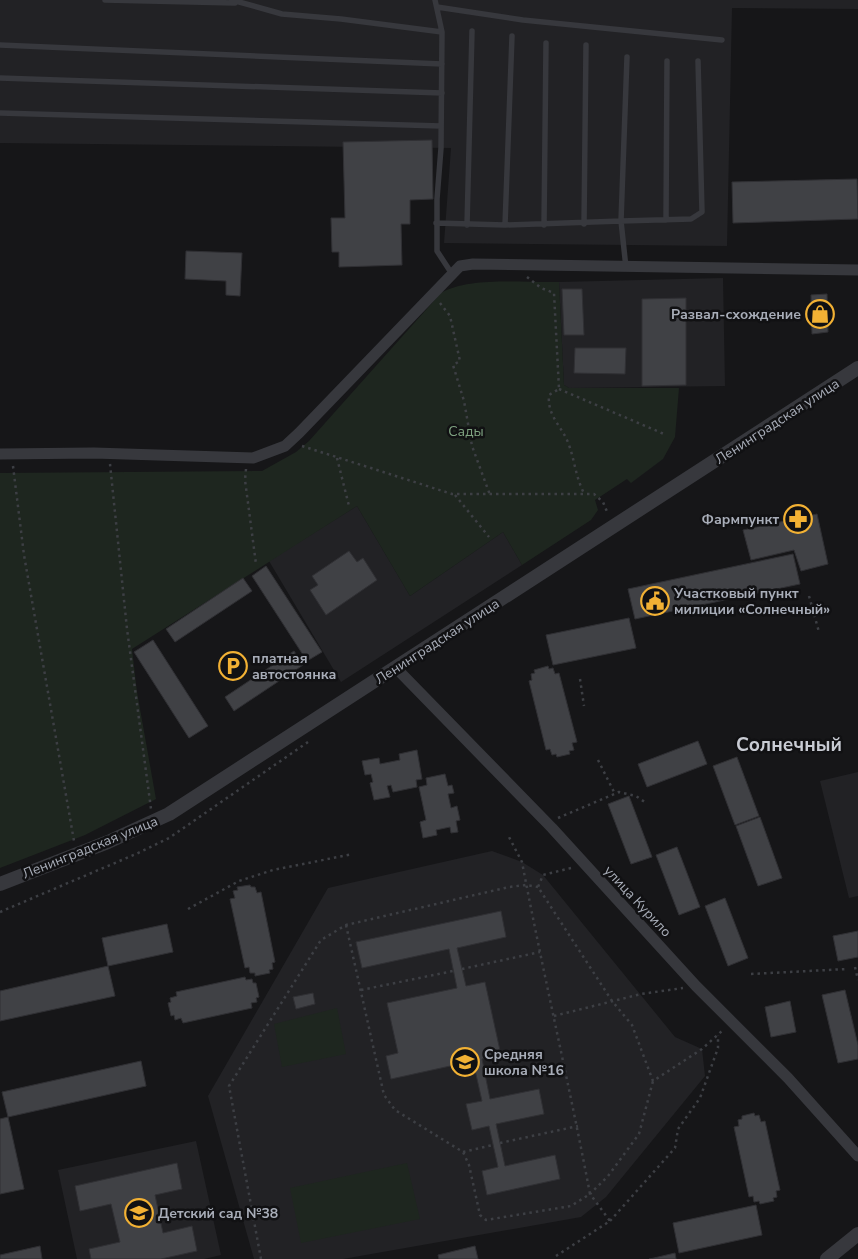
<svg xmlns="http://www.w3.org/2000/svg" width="858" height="1259" font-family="'Nunito Sans',sans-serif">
	<rect width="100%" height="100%" fill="#161618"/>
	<path fill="#222225" d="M0,0H858V9L732,8L727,246L444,243L451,148L0,143Z
		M723,278L725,386L569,388L564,385L559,282Z
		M357,506L410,596L503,532L522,565L341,682L269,561Z
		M858,772V896L849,898L820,781Z
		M492,851L522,862L543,875L675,1037L702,1049L705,1076L606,1197L581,1217L343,1259H254L208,1096L328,888Z
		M196,1141L221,1255L204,1259H77L58,1170Z"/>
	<path fill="#1e261f" d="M559,282L564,385L569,388H679L675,437L663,459L631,483L627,479L595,500L598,510L591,520L522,565L503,532L410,596L357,506L132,649L137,692L156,799L85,835L0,868V473L262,471L296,452L309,441L441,293C469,276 526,283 559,282Z
		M337,1008L346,1054L282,1067L274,1024Z
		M407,1163L420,1219L301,1243L290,1188Z"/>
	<path fill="#404145" stroke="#303034" d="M432,140L433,199L410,200V224H401L402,265L339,267V252H332L331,218H345L343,142Z
		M857,179L858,219L733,223L732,182Z
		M186,251L242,253L240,296L226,295V281L185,279Z
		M562,289H582L584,335H564Z
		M827,294L828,332L812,334L811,295Z
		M686,298V385L642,386V299Z
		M575,348H626L625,374L574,373Z
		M817,514L828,564L801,571L794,550L751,560L743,530Z
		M349,551L357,562L363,558L377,580L326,615L310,590L318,585L312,576Z
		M793,554L800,584L635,619L628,589Z
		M266,566L322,652L307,661L252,576Z
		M243,578L252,591L175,642L166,629Z
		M629,618L636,648L553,665L546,635Z
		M153,640L208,726L189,738L134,652Z
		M294,651L303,665L234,711L225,697Z
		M548,666L549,669L553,668L555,674L559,673L577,742L572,743L574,750L569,751L570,754L557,757L556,754L552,755L550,749L546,750L529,681L532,680L531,674L535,673L534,670Z
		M698,741L707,764L647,787L638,764Z
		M417,750L422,779L416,780L417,787L393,792L391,785L387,786L390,797L374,800L370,783L373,782L371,774L365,775L362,761L379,758L380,764L400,760L399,754Z
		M737,757L759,816L735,825L713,766Z
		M445,774L448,786L452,785L454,793L448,794L451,808L457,806L460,820L456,821L458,832L451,833L450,827L436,830L437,835L423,838L420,822L426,820L419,787L427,785L426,778Z
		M629,796L652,857L631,864L608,804Z
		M760,817L782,878L758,886L736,826Z
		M677,847L700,907L679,915L656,855Z
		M250,885L251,887H255L257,893L261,892L275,962L272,963L273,969L269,970L270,973L255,976V973H250L249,967L245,968L230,899L235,898L233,891L238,890L237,887Z
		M725,898L748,958L728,966L705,906Z
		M501,911L506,937L457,948L466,986L485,982L501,1055L482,1059L490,1099L539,1089L544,1114L496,1124L505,1166L555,1155L560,1179L487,1195L482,1171L498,1167L489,1126L472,1130L466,1104L482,1101L473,1061L391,1079L386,1056L398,1053L387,1003L457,988L449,949L362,968L356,942Z
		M167,924L173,952L108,966L102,938Z
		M858,931V957L838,961L833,936Z
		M108,966L115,996L0,1021V991Z
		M245,977L246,980L252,979L253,983H256L259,997L256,998L257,1002L251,1003L252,1008L183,1023L181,1018L175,1020L174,1015L171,1016L168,1003L171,1002L170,998L177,996L176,992Z
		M845,990L858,1045V1059L838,1063L822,995Z
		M313,993L315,1004L296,1009L293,997Z
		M790,1001L796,1032L771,1037L765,1007Z
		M141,1061L146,1086L8,1117L2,1092Z
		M754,1113L755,1116L759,1115L761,1122L765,1121L780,1190L776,1191L777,1197L773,1198L774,1201L760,1204L759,1201L754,1202L753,1196L749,1197L734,1127L739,1126L738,1120L742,1119V1116Z
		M8,1117L24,1189L0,1194V1119Z
		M177,1163L182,1189L155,1195L163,1233L192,1226L197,1251L161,1259H91L89,1249L120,1242L111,1204L80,1211L75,1186Z
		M756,1205L762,1235L679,1253L673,1223Z
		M40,1246L42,1259H0V1255Z
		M475,1246L478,1259H439L438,1255Z
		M675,1253L676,1259H649L654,1258Z"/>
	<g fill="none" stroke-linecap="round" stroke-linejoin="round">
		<path stroke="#3d3f44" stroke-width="2.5" stroke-dasharray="2.5 4" stroke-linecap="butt" d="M527,277L541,288L554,293L559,389L549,395C547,417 563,427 569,445C575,462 576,479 585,495
			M440,303L450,316L460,361L453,365L464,401L472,446L490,495
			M559,389L664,434
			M302,446L452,494H594L603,502L608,514
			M337,458L349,506
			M110,464L127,629L151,809
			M13,466L24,555L74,841
			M246,469L245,480L256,564
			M455,495L489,537
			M809,596L819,632
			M580,679L584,706
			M598,760L615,794
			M558,818L619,792L636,796L646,803
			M571,868L543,875L538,887L612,1001L632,1025L653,1081L702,1049L723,1030
			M188,909L239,881L273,870L353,854
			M0,912L136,854L169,838L308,742
			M346,925L384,1095L395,1110L463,1152L469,1165L480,1215L486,1220L571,1206L590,1194C569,1083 543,973 522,862L509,837
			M855,967L858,980
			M462,969L540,952
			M751,974L847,969
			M361,990L453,971
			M554,1016L641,994L683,988
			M500,1143L578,1126
			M463,1152L493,1145
			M610,1221L675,1148L678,1129L700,1098L718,1048V1035
			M556,1256L610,1221L590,1194L608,1176L639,1134L653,1081
			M261,1259L229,1086L321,940L346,925L509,887L526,885L538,887"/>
		<path stroke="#37383d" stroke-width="5.5" d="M105,0L235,3
			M232,0L282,14L341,19L442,32
			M435,0L442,32L441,148L437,199V251L452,274
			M437,7L523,20L722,40
			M0,45L442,64
			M627,57L621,221L691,219L702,212L698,61
			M0,78L442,93
			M0,113L441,126
			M666,220L667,61
			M436,223L505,225L621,221L626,268
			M584,224L586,45
			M467,225L472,31
			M505,225L512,36
			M544,225L546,43"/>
		<path stroke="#37383d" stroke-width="11" d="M0,454L94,453L253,458L285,446L299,433L460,266L473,264L858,270
			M396,668L552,828L696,986L788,1078L858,1156"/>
		<path stroke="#37383d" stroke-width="14" d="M0,884L108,842L169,814L858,368
			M827,1259L858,1234"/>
	</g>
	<defs>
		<symbol id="shop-ring" viewBox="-11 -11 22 22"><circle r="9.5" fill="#111113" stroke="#f2b134" stroke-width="1.5"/><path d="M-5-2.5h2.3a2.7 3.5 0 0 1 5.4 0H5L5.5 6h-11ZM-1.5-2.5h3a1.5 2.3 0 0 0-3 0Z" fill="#f2b134"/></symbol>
		<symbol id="pharmacy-ring" viewBox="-11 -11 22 22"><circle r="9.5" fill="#111113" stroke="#f2b134" stroke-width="1.5"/><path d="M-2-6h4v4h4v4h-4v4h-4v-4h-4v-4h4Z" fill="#f2b134"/></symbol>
		<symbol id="civic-ring" viewBox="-11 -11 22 22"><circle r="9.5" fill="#111113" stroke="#f2b134" stroke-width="1.5"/><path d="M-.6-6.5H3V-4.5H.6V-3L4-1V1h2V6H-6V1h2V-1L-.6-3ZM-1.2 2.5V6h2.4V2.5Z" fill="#f2b134"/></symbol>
		<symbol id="parking-ring" viewBox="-11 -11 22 22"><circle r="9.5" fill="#111113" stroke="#f2b134" stroke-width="1.5"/><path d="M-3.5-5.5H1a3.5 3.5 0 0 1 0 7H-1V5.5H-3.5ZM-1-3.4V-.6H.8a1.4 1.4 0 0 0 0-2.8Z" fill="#f2b134"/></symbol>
		<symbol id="school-ring" viewBox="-11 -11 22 22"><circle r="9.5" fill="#111113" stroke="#f2b134" stroke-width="1.5"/><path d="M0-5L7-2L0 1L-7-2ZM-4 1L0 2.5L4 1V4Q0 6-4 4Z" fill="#f2b134"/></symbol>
	</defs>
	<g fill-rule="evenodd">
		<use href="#shop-ring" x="804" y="298" width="32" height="32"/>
		<use href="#pharmacy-ring" x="782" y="503" width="32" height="32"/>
		<use href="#civic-ring" x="639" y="585" width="32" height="32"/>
		<use href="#parking-ring" x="217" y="650" width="32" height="32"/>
		<use href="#school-ring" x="449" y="1046" width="32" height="32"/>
		<use href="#school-ring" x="123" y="1197" width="32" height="32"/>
	</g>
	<g text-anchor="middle" stroke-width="5" stroke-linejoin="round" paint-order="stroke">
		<g font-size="14" font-weight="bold" fill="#a8adb8" stroke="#111113" text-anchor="start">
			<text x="801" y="319" text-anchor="end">Развал-схождение</text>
			<text x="779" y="524" text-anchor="end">Фармпункт</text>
			<text x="674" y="598">Участковый пункт<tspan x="674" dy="16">милиции «Солнечный»</tspan></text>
			<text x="252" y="663">платная<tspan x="252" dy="16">автостоянка</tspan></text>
			<text x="484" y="1059">Средняя<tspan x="484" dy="16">школа №16</tspan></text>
			<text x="158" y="1218">Детский сад №38</text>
		</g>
		<g font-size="14" fill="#a8adb8" stroke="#111113">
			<text transform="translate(777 421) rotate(-33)" y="5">Ленинградская улица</text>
			<text transform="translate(437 641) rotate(-33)" y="5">Ленинградская улица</text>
			<text transform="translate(90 847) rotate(-22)" y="5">Ленинградская улица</text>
			<text transform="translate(638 901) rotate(47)" y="5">улица Курило</text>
		</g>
		<g font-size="14" fill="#7fa381" stroke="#111113">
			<text x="466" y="436">Сады</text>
		</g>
		<g font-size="19" font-weight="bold" fill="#c9ccd4" stroke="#111113">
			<text x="789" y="751">Солнечный</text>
		</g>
	</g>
</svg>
